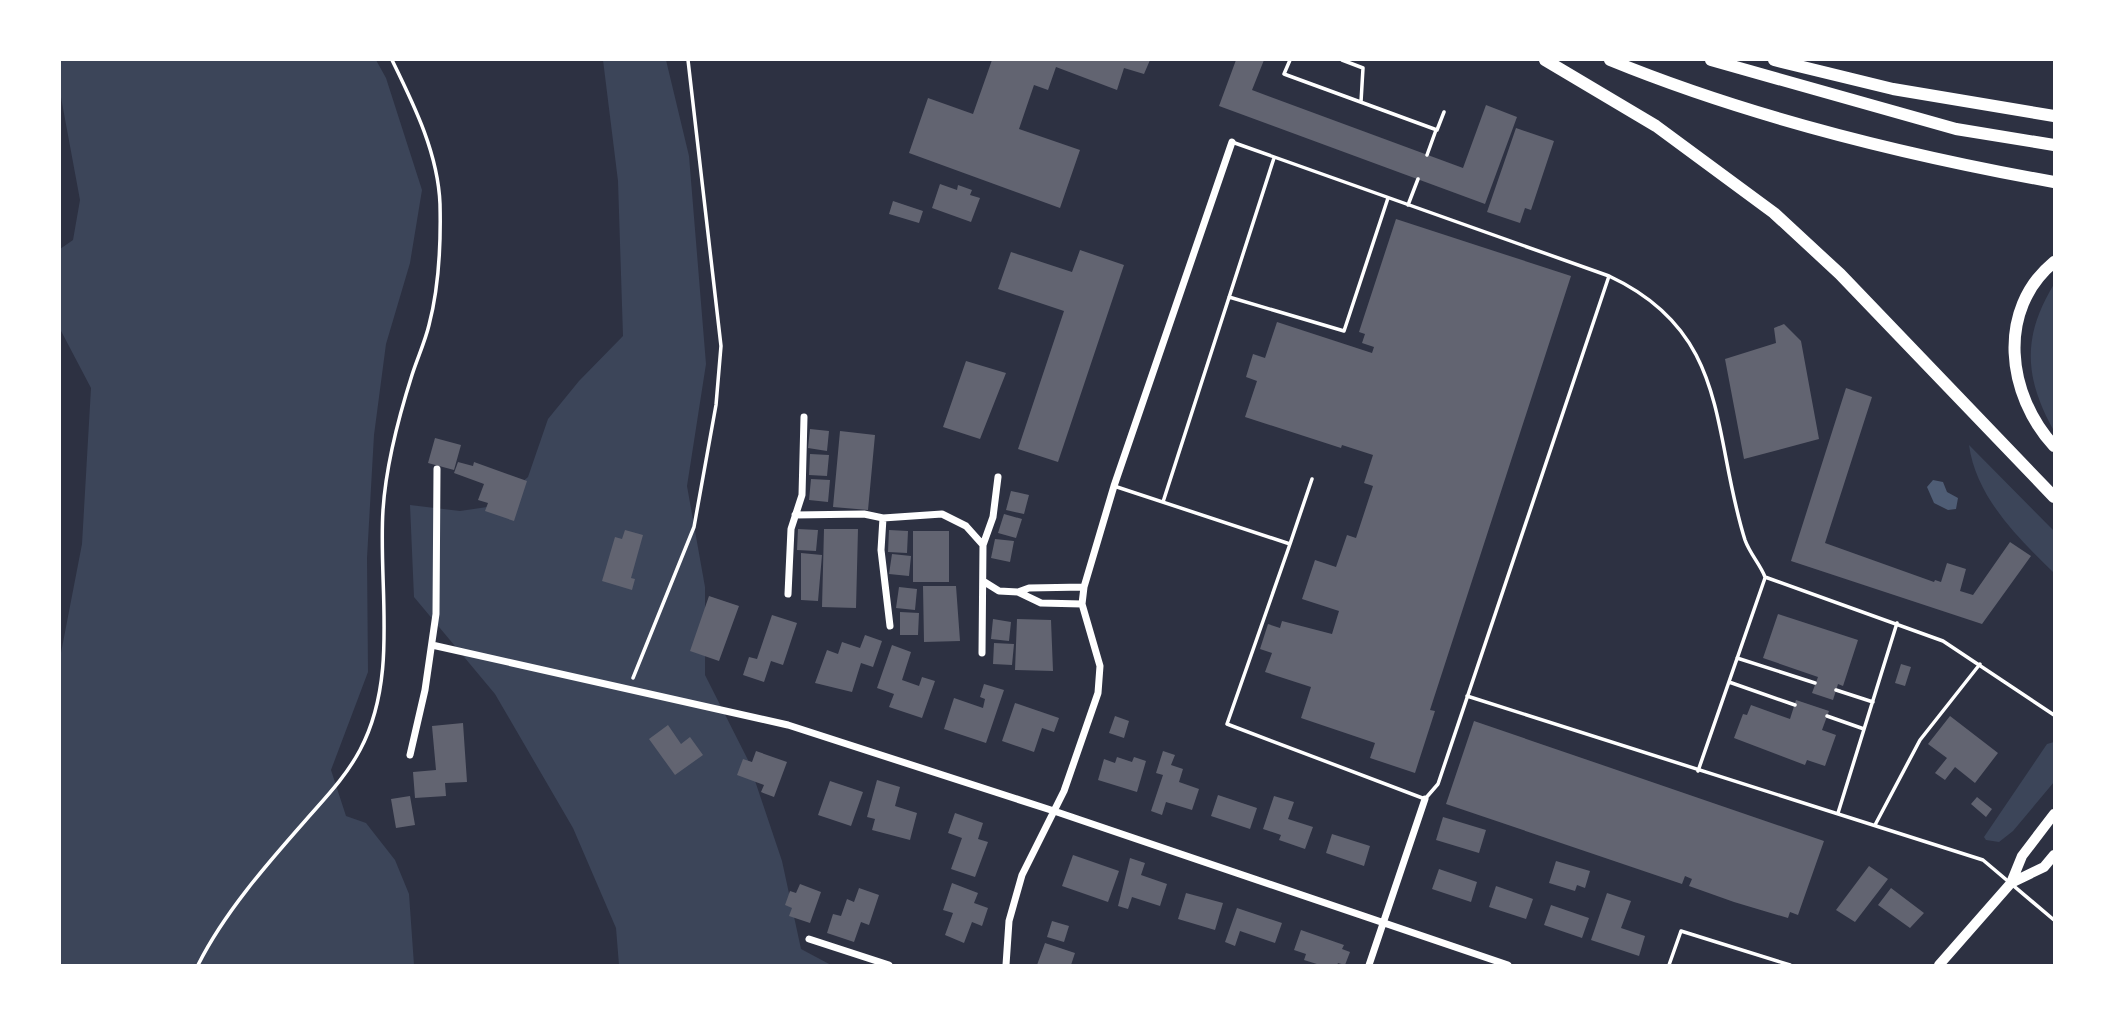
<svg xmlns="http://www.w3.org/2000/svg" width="2114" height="1025" font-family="'Varela Round',sans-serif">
	<rect width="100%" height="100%" fill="#2d3142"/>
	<path fill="#3c4559" d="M60,60H376L386,78L422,190L410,263L386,344L374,435L367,558L368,672L331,770L346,816L366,823L395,860L409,894L414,965H60V658L82,544L91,388L60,329V249L73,240L80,200L60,92Z
		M603,60H666L689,156L706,364L687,486L705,587V675L748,760L782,861L801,949L831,965H619L616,928L573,828L495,694L414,597L410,505L460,511L494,506L528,477L548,419L579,381L623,336L618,181Z
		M2054,284V431C2024,377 2022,337 2054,284Z
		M1969,445L2054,531V573C2018,538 1976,497 1969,445Z
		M2054,742V782L2013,831L1999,842L1986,840L1984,837L2047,744Z"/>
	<path fill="#4f5d75" d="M1933,480L1943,482L1947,492L1958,498L1956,509L1948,510L1934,503L1927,487Z"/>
	<path fill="#626471" d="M992,60H1150L1144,74L1124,68L1117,90L1056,67L1048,90L1034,85L1019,129L1080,150L1060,208L909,153L928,98L973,114Z
		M1236,60H1264L1252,90L1463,168L1486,105L1517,117L1485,204L1219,106Z
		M1516,128L1554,141L1531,210L1525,208L1520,223L1487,212Z
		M940,184L957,190L958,185L972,190L970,195L980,198L971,222L932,208Z
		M893,201L923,211L919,223L889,214Z
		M1396,219L1571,276L1430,710L1435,711L1415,773L1370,758L1375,743L1301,718L1311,687L1265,672L1272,653L1260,649L1268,624L1280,628L1282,621L1332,634L1339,611L1302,599L1315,560L1336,567L1347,535L1356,538L1373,486L1364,483L1373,455L1342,445L1341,448L1245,417L1257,381L1246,377L1253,354L1265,358L1277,322L1372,353L1374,347L1362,343L1365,334L1359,332Z
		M1080,250L1124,265L1058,462L1018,449L1064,311L998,289L1011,252L1072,272Z
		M1784,324L1801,341L1819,439L1744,459L1725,359L1776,343L1774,328Z
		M966,361L1006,373L980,439L943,427Z
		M1846,388L1872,397L1825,543L1934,582L1935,580L1941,582L1947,563L1966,569L1960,591L1973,595L2010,542L2031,556L1982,624L1791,561Z
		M810,429L829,431L827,451L808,448Z
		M840,431L875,435L868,510L833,507Z
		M435,438L461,445L454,470L428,463Z
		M810,454L829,455L827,476L809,475Z
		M458,462L473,466L474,462L527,481L514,521L485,511L488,503L478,500L484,484L454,473Z
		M811,479L830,480L828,502L809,500Z
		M1011,491L1029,495L1024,514L1006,510Z
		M1004,514L1022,519L1016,538L998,533Z
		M798,529L818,530L816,551L797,550Z
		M824,529H858L856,608L822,607Z
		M625,530L643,535L631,578L635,579L632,590L602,581L615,537L622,539Z
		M889,530L908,531L907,553L888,552Z
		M913,531H949V582H913Z
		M995,539L1014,541L1010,562L991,558Z
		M801,553L822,555L818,601L801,600Z
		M892,554L911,556L909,576L889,574Z
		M923,586H956L960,641L924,642Z
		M899,587L917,589L915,610L896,608Z
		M709,596L739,606L719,661L690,651Z
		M900,612L919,613L918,635H900Z
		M1778,614L1858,640L1843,686L1838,684L1833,700L1812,693L1818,677L1763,658Z
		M772,615L797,623L783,665L771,661L764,682L743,675L749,657L757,659Z
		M993,619L1011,622L1009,641L991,639Z
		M1017,619L1051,620L1053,671L1015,670Z
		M865,635L882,641L873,667L861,663L852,692L815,683L827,650L838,654L842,642L860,648Z
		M994,643L1014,644L1012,665L993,664Z
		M892,645L911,652L902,680L919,686L922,677L935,681L922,718L889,707L894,694L877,688Z
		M1901,664L1911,667L1905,686L1895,683Z
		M984,684L1004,690L986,743L944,729L954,698L983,708L985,699L980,697Z
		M1796,700L1829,711L1822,730L1836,735L1825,766L1807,760L1805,765L1734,738L1743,714L1747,715L1751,705L1790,719Z
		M1015,703L1059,718L1054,732L1042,728L1034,752L1002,741Z
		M1115,716L1129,721L1124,738L1109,733Z
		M1950,716L1998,753L1975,783L1955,767L1945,780L1935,773L1947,758L1928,744Z
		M1474,721L1824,841L1798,915L1790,912L1788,918L1734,902L1689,886L1692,879L1685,876L1682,884L1446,804Z
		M463,723L467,782L445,783L446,796L415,798L413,772L436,770L432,726Z
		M668,725L681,744L690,737L703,755L675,775L649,739Z
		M756,751L787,762L774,797L761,792L764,785L737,775L743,759L752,762Z
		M1163,751L1175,755L1171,765L1183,769L1179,782L1199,789L1192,810L1166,802L1162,815L1151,811L1163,775L1156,773Z
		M1117,757L1132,762L1134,757L1146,761L1137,792L1098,780L1104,759L1115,763Z
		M877,780L900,787L895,806L917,813L910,840L872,830L875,819L867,817Z
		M830,781L863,792L851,826L818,815Z
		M1218,795L1257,808L1250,829L1211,816Z
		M410,796L415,825L396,828L391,799Z
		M1274,796L1294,802L1288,819L1313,827L1305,849L1279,840L1281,835L1263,829Z
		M1977,797L1992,809L1986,817L1971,804Z
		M955,813L983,823L978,839L988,842L975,877L951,869L962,838L948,833Z
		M1443,817L1486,830L1479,853L1436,840Z
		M1332,834L1370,846L1364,866L1326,853Z
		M1073,855L1119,871L1108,902L1062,886Z
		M1130,858L1145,863L1141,875L1167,884L1160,906L1132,897L1128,909L1118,906Z
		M1556,861L1590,871L1585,888L1577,885L1575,891L1549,883Z
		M1869,866L1888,879L1855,922L1836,910Z
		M1439,869L1477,882L1471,902L1432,889Z
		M952,883L978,893L974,903L988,908L982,926L972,922L964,943L945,935L953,913L943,910Z
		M800,884L821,892L810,923L789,916L792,908L785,905L790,891L796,893Z
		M1496,886L1533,899L1526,919L1489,907Z
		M859,888L879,895L869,925L861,922L854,942L827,933L833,914L841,916L847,899L854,902Z
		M1891,888L1924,913L1910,928L1878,905Z
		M1186,893L1223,903L1215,930L1178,919Z
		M1607,893L1631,901L1621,928L1645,936L1639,956L1591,940Z
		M1551,905L1589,918L1582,938L1544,925Z
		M1237,908L1282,923L1275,943L1240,931L1235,946L1225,942Z
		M1052,921L1069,926L1064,942L1047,937Z
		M1301,930L1344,945L1342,949L1350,952L1345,965L1338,963L1337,965H1320L1304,960L1306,954L1294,950Z
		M1045,943L1075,953L1071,965H1037Z"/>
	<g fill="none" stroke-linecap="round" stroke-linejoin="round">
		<path stroke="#fff" stroke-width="3.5" d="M633,678L694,527L716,405L721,346L688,60
			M198,965C224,913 267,864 305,821C325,798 345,778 360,750C399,677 378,588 383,510C386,464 398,419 412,375C417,359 425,342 429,325C439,287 441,244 440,204C438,153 414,105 392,60"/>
		<path stroke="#fff" stroke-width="3.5" d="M1290,60L1284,74L1437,130L1444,112
			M1342,60L1363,68L1361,102
			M1232,142L1609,276C1731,333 1711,432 1745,540C1750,554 1760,564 1765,577L1943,641L2054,715
			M1427,155L1436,130
			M1408,205L1418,179
			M1229,297L1344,331L1388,198
			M1114,486L1290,544L1227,724L1425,799L1438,784L1609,276
			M1163,502L1274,158
			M1290,544L1312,479
			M1737,658L1815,683
			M1729,682L1795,705
			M1836,690L1873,702
			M1467,696L1983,860L2054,920
			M1827,716L1864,729
			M1698,771L1765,578
			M1838,813L1897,623
			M1875,825L1920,740L1980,664
			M1669,965L1681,931L1790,965"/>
		<path stroke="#fff" stroke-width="7" d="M795,515L864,514L883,518L942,514L966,526L983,545
			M883,518L881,550L890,626
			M983,581L999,591L1018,592
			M788,594L791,529L802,495L804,417
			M1082,604L1041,603L1018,592L1029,588L1084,587
			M432,645L788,725L1054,811L1508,965
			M982,653L983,545L993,517L998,477
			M410,755L425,690L436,614L437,469
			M809,939L889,965
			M1006,965L1009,921L1022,875L1064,791L1098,693L1100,666L1082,604L1084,587L1114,486L1232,142
			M1369,965L1425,799"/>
		<path stroke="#fff" stroke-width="10" d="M2011,883L2044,867L2054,855
			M1939,965L2011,883L2022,856L2054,814"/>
		<path stroke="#fff" stroke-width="12" d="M1545,60L1656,126L1774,213L1840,274L2054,497
			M1610,60C1752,118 1904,155 2054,182
			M1711,60L1956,129L2054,145
			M1774,60L1893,89L2054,116
			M2054,262C1996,310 2007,395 2054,446"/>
	</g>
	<rect width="2114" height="1025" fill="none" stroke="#ffffff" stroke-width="122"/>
</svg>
